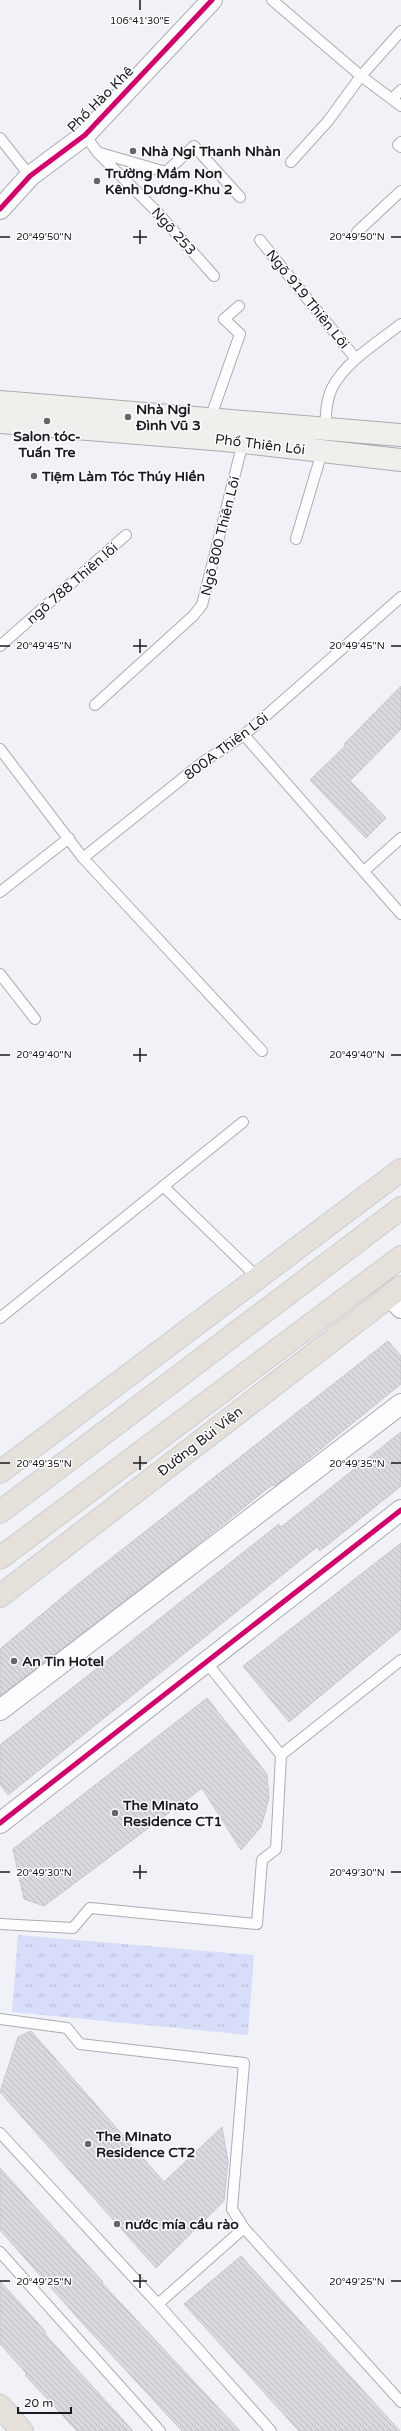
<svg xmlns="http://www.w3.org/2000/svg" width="401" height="2431" font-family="'Varela Round',sans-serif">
	<defs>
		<pattern id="grass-tufts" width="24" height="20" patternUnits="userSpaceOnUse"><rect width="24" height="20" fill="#d8def9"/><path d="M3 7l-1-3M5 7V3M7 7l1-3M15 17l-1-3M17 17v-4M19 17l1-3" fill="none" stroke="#b9bed5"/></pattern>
		<pattern id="building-back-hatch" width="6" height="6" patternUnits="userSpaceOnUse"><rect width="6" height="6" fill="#d8dae0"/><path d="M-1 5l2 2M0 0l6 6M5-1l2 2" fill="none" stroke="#b9bac0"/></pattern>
	</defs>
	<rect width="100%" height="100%" fill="#f0f2f8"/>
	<path fill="url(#grass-tufts)" d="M18,1935L254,1955L248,2035L12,2012Z"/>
	<path fill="url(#building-back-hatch)" stroke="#c6c8ce" d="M401,686V729L350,781L386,818L366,838L310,780L345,746L344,744Z
		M388,1341L401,1356V1384L275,1486L272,1485L183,1556L0,1696V1649L77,1585Z
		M401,1432V1486L320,1551L317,1547L8,1795L0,1784V1745L279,1524L281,1527Z
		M401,1543V1629L289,1722L243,1666Z
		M207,1698L267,1774L269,1798L261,1827L241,1850L202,1788L44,1906L24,1899L13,1849Z
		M31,2031L164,2182L222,2127L228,2162L224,2201L156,2268L0,2092L18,2037Z
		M0,2168L103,2282L102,2283L240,2431H182L85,2326L0,2230Z
		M241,2256L400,2431H299L184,2304Z
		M0,2281L46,2332L44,2333L133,2431H77L25,2375L27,2374L0,2344Z"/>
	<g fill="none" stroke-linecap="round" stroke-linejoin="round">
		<defs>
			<path id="lane" d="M272,0L361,76L328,121L291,162
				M401,31L361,76L401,106
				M393,98L401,90
				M85,135L98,153L158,213L214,276
				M0,138L30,176
				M401,142L398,145L401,147
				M100,153L166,172L194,146L240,197
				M357,232L401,191
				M260,240L356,359
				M210,419L240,334L224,319L239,306
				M325,427C326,415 326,400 332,388C346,361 377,343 401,324
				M296,539L322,452
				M0,646L126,535
				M95,705L193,616L202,605L243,442
				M244,735L401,914
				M0,749L83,858L262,1051
				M83,858L203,762L244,735L401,597
				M364,871L401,838
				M0,892L69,838
				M0,974L35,1019
				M163,1186L257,1277
				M0,1318L243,1122
				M206,1662L281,1755L401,1660
				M0,1924L73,1928L90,1908L257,1924L262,1860L276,1849L281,1755
				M0,2019L67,2028L80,2044L244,2063L232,2209L244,2228
				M0,2133L158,2304L271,2431
				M0,2252L160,2431
				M158,2304L244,2228L401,2402"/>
			<path id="street" d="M0,209L30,176L85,135L212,0
				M390,1296L401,1308
				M0,1710L401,1404
				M0,1823L401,1510"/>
			<path id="secondary" d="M0,402L401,435
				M0,422L225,440L401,460"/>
			<path id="primary" d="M0,1472L401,1170
				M0,1512L401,1208
				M0,1558L401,1257
				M0,1596L401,1287
				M0,2406L22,2431"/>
		</defs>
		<use href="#lane" stroke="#abadb3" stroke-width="12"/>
		<use href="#street" stroke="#abadb3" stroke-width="22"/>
		<use href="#secondary" stroke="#abadb3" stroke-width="24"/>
		<use href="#primary" stroke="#cbcdd0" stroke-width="24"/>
		<use href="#lane" stroke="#fdfdfe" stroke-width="10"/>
		<use href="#street" stroke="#fdfdfe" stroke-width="20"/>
		<use href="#secondary" stroke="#f1efec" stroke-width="22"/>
		<use href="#primary" stroke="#e5e0d9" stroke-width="22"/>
		<defs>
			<path id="cycleway" d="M0,209L30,176L85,135L212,0
				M0,1823L401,1510"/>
		</defs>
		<use href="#cycleway" stroke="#fff" stroke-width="8"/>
		<use href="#cycleway" stroke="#d6006c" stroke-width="5"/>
	</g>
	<path fill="none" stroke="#191b21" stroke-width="1.5" d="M140,0V10M140,230V244M0,237H10M133,237H147M391,237H401M140,639V653M0,646H10M133,646H147M391,646H401M140,1048V1062M0,1055H10M133,1055H147M391,1055H401M140,1456V1470M0,1463H10M133,1463H147M391,1463H401M140,1865V1879M0,1872H10M133,1872H147M391,1872H401M140,2274V2288M0,2281H10M133,2281H147M391,2281H401"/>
	<g fill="#64666c" stroke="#fff" stroke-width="1.5">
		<circle cx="133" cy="151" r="4"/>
		<circle cx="97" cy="181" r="4"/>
		<circle cx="128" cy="417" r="4"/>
		<circle cx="47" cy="421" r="4"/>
		<circle cx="34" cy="476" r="4"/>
		<circle cx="14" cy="1661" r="4"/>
		<circle cx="115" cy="1813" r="4"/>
		<circle cx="88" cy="2144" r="4"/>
		<circle cx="117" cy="2224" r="4"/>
	</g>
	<g text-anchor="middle" stroke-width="3" stroke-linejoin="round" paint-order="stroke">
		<g font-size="14" fill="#191b21" stroke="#fff">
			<text transform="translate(100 99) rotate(-45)" y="5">Phố Hào Khê</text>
			<text transform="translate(174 231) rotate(48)" y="5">Ngõ 253</text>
			<text transform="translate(308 299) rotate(51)" y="5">Ngõ 919 Thiên Lôi</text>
			<text transform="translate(260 444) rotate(7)" y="5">Phố Thiên Lôi</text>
			<text transform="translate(220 536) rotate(-76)" y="5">Ngõ 800 Thiên Lôi</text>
			<text transform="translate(72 583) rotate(-41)" y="5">ngõ 788 Thiên lôi</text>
			<text transform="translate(226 746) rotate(-37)" y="5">800A Thiên Lôi</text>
			<text transform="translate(200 1441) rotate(-38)" y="5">Đường Bùi Viện</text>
		</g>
		<g font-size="14" font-weight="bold" fill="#191b21" stroke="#fff" text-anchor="start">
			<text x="141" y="156">Nhà Ngỉ Thanh Nhàn</text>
			<text x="105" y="178">Trường Mầm Non<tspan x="105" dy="16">Kênh Dương-Khu 2</tspan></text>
			<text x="136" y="414">Nhà Ngỉ<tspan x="136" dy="16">Đình Vũ 3</tspan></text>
			<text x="47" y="441" text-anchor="middle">Salon tóc-<tspan x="47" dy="16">Tuấn Tre</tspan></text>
			<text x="42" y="481">Tiệm Làm Tóc Thúy Hiền</text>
			<text x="22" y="1666">An Tin Hotel</text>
			<text x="123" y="1810">The Minato<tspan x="123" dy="16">Residence CT1</tspan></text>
			<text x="96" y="2141">The Minato<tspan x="96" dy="16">Residence CT2</tspan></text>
			<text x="125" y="2229">nước mía cầu rào</text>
		</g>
	</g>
	<g font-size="10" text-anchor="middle" fill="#191b21" stroke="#fff" stroke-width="3" stroke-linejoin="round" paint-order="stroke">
		<text x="140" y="24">106°41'30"E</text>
		<text x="44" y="240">20°49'50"N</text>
		<text x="357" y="240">20°49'50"N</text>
		<text x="44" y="649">20°49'45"N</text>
		<text x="357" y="649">20°49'45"N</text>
		<text x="44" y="1058">20°49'40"N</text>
		<text x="357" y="1058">20°49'40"N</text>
		<text x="44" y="1467">20°49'35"N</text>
		<text x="357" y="1467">20°49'35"N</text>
		<text x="44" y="1876">20°49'30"N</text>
		<text x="357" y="1876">20°49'30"N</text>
		<text x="44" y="2285">20°49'25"N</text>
		<text x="357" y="2285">20°49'25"N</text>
	</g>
	<path d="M18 2407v6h53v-6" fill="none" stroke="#191b21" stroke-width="2"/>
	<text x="24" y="2407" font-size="12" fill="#191b21" stroke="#ffffff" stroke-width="3" paint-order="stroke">20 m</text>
</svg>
